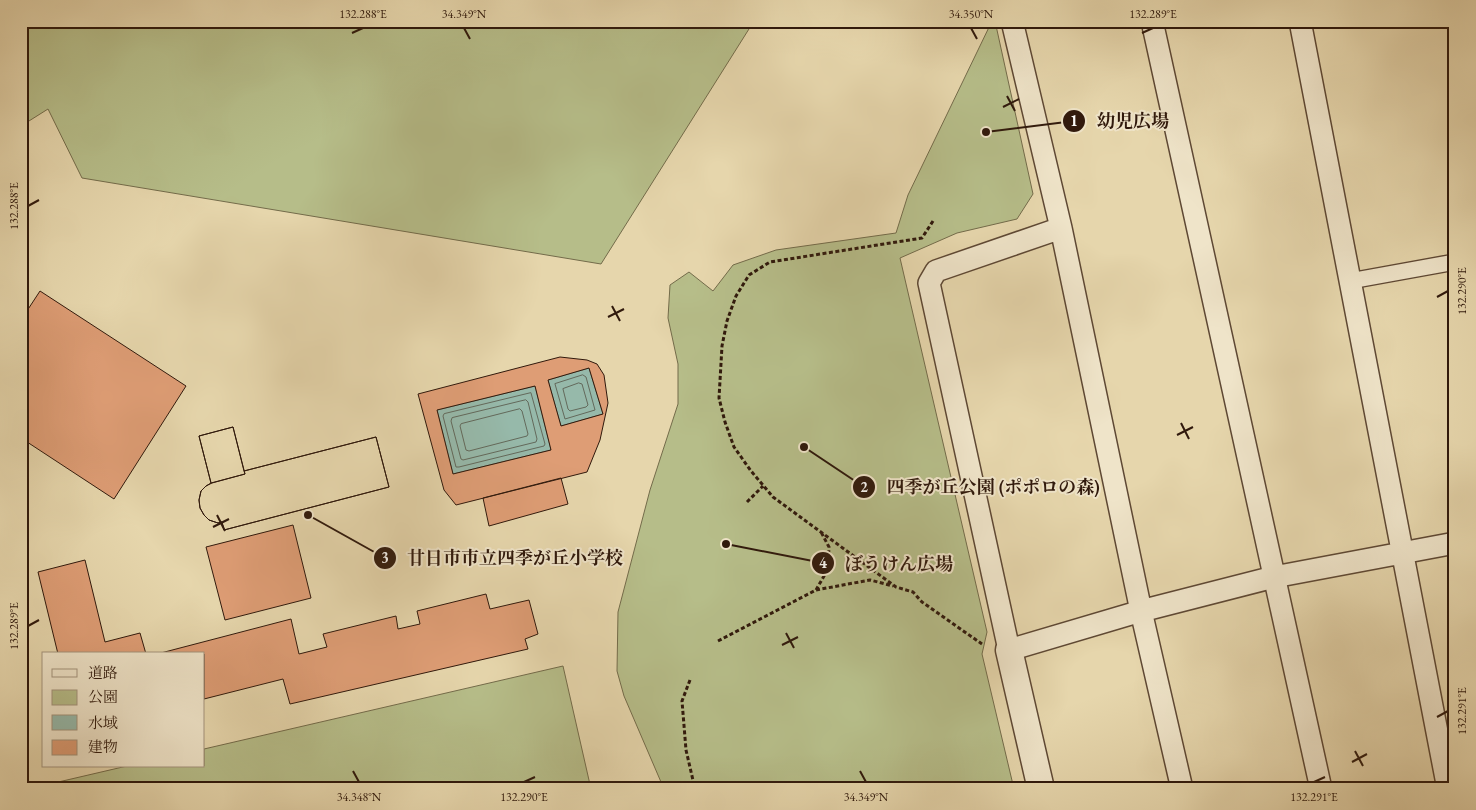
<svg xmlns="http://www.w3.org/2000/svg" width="1476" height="810" font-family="'EB Garamond','Noto Serif JP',serif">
	<rect width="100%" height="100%" fill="#e6d6ac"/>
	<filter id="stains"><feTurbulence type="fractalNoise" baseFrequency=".004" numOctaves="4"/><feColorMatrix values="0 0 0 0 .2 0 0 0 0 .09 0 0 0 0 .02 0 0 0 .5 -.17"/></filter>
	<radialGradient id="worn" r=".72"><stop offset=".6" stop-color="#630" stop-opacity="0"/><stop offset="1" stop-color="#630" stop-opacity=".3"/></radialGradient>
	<path fill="#b6bd89" stroke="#736b4a" d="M21,21H754L601,264L82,178L48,109L21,126Z
		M992,21H995L1033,194L1017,219L957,233L900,258L987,632L982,654L1014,789H664L624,696L617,671L618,612L650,490L678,404V364L668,318L670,285L689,272L713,291L733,265L776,250L896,233L908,195Z
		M563,666L591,789H55L54,783L127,766H204V749Z"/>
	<path fill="#96b9aa" stroke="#6d796b" d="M589,368L603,414L561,426L548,380Z
		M535,386L551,450L453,474L437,410Z"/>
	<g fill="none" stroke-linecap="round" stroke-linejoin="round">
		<path stroke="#63695b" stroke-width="1" d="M583,375L586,377L595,410L565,419L555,384Z
			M579,383L582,384L588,405L586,407L570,411L568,409L563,389Z
			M531,393L545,444L544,446L459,467H456L443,416L444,414Z
			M526,400L528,402L537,439L536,442L463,460L461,459L451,421L452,418Z
			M520,409L522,411L528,434L527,436L469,451L466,450L460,426L461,424Z"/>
	</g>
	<path fill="#de9d75" stroke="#30190c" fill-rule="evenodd" d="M40,291L186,386L114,499L21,438V320Z
		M560,357L587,360L597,364L604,375L608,403L600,440L587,472L456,505L444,490L418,394ZM589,368L603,414L561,426L548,380ZM535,386L551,450L453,474L437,410Z
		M233,427L244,471L376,437L389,487L224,530L222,522L218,523L209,520L204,515L200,508L199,500L201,491L206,486L211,483L199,436Z
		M233,427L245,474L211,483L199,436Z
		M376,437L389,487L224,530L222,522L218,523L209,520L204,515L200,508L199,500L201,491L206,486L212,483L245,474L244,471Z
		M561,478L568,504L489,526L483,498Z
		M293,525L311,598L225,620L206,547Z
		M85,560L105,642L140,633L146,654H58L38,572Z
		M486,594L490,609L529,600L538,634L525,639L528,649L290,704L283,679L204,699V654H157L291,619L299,654L327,647L323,634L396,616L398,629L420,624L417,611Z"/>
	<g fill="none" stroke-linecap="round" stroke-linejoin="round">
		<defs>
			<path id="pedestrian" d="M1350,281L1455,262"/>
			<path id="minor" d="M1012,21L1061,228L1141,611L1182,789
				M1152,21L1321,789
				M1300,21L1448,789
				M1061,228L936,271L929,283L1009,650L1141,611L1274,577L1455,543"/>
			<path id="tertiary" d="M1009,650L1041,789"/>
		</defs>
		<use href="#pedestrian" stroke="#5e4834" stroke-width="18"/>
		<use href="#minor" stroke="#5e4834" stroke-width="24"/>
		<use href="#tertiary" stroke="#5e4834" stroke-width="29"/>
		<path stroke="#30190c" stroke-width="3" stroke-dasharray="4 2.5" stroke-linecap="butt" d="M933,221L922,238L770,262L749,275L736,296L727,321L722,346L719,398L725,422L734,447L751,471L773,497L896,587L913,592L922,602L982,644
			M747,502L763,486
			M816,590L828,569L829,547L821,532
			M718,641L816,590L870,580L893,586
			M690,680L682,701L686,750L695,789"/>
		<use href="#pedestrian" stroke="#efe4c9" stroke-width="15"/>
		<use href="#minor" stroke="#efe4c9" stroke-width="21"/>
		<use href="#tertiary" stroke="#efe4c9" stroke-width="26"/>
	</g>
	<path fill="none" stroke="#30190c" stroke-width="2" d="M464,28L470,39M971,28L977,39M352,33L363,28M1142,33L1153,28M1007,96L1015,111M1003,107L1019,99M28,206L39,200M1437,297L1448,291M612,306L620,321M608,317L624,309M1181,423L1189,439M1177,435L1193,427M217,515L225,531M213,527L229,519M28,626L39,620M786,633L794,648M782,645L798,637M1437,717L1448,711M1355,751L1363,766M1352,762L1367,754M353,771L359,782M860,771L866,782M524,782L535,777M1314,782L1325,777"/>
	<path fill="none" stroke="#30190c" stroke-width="2" d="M986 132L1074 121M804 447L864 487M308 515L385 558M726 544L823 563"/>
	<g fill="#30190c" stroke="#efe4c9" stroke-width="2">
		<circle cx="986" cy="132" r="5"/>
		<circle cx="804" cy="447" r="5"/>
		<circle cx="308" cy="515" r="5"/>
		<circle cx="726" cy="544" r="5"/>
		<circle cx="1074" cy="121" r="12"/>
		<circle cx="864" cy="487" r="12"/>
		<circle cx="385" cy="558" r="12"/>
		<circle cx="823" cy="563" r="12"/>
	</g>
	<g font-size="15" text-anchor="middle" font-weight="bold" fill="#fff">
		<text x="1074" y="126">1</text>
		<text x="864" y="492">2</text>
		<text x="385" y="563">3</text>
		<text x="823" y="568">4</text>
	</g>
	<g font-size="18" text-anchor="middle" font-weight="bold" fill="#30190c" stroke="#efe4c9" stroke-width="4" stroke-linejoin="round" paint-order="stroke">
		<text x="1133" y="127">幼児広場</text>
		<text x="993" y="493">四季が丘公園 (ポポロの森)</text>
		<text x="515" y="564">廿日市市立四季が丘小学校</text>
		<text x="899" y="570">ぼうけん広場</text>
	</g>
	<rect width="1476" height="810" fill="none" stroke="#e6d6ac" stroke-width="55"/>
	<rect x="42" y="652" width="162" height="115" fill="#efe4c9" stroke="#a3937d"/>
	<rect x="52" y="669" width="25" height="8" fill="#efe4c9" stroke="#a3937d"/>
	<text x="88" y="678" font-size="15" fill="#30190c">道路</text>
	<rect x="52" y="690" width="25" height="15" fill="#b6bd89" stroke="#a3937d"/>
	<text x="88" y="702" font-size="15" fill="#30190c">公園</text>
	<rect x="52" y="715" width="25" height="15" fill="#96b9aa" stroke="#a3937d"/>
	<text x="88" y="728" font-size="15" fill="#30190c">水域</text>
	<rect x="52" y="740" width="25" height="15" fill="#de9d75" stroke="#a3937d"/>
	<text x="88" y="752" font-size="15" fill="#30190c">建物</text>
	<rect x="28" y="28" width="1420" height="754" fill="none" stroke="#30190c" stroke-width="2"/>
	<g font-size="12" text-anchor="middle" fill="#30190c">
		<text x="363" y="18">132.288°E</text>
		<text x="464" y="18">34.349°N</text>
		<text x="971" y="18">34.350°N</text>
		<text x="1153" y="18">132.289°E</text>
		<text transform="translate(14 206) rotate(-90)" y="4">132.288°E</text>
		<text transform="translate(1462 291) rotate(-90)" y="4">132.290°E</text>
		<text transform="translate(14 626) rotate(-90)" y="4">132.289°E</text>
		<text transform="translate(1462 711) rotate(-90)" y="4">132.291°E</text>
		<text x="359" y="801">34.348°N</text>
		<text x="524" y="801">132.290°E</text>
		<text x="866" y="801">34.349°N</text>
		<text x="1314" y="801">132.291°E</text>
	</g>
	<rect width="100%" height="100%" filter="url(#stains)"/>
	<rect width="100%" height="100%" fill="url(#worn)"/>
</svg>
